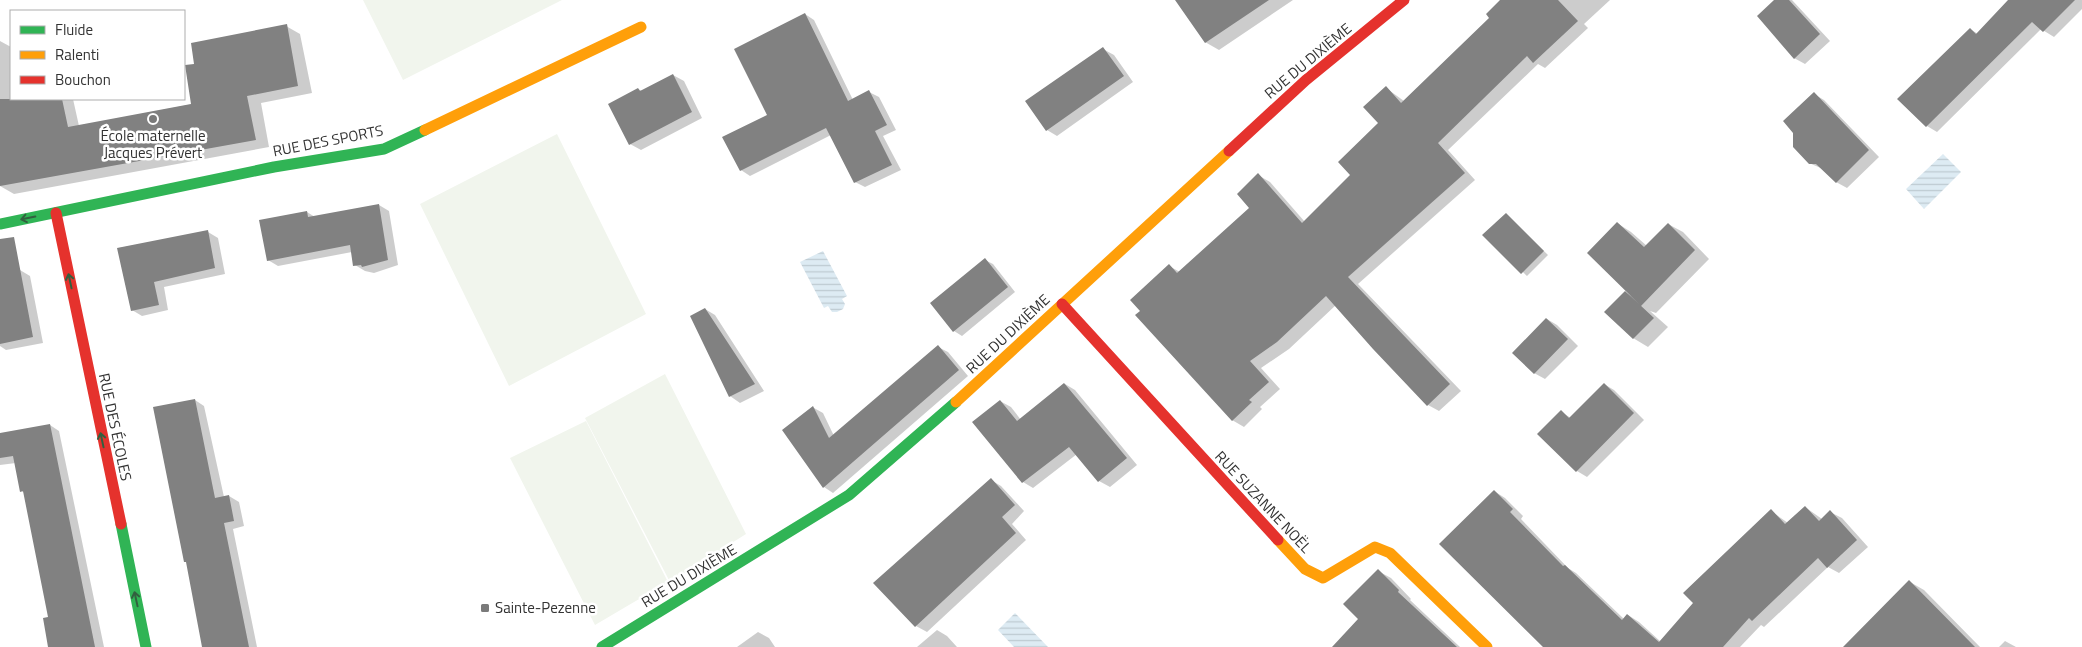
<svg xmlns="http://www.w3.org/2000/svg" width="2082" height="647" font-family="'Titillium Web',sans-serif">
	<defs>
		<pattern id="water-rules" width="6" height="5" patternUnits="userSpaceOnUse" patternTransform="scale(1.25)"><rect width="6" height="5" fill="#ddebf3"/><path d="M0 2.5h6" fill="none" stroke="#becad1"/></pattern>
	</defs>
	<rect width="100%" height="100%" fill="#fff"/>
	<path fill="#f1f5ed" d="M363,0H562L403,80Z
		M557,134L646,314L509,386L420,204Z
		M665,374L746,534L670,582L585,418Z
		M586,421L668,582L595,625L510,458Z"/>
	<path fill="url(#water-rules)" d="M1943,154L1961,172L1924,209L1906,189Z
		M823,251L847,296L842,299L845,304L843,309L837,312H832L828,306L824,308L800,262Z
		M1015,613L1048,647H1014L998,630Z"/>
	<path fill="#0003" d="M1177,0H1293L1219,50L1205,42Z
		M1502,0H1610L1584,24L1588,28L1545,68L1538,64L1448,150L1475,180L1358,284L1461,391L1439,411L1428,405L1336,305L1289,349L1261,368L1280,389L1260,407L1262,409L1244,427L1232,420L1142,311L1169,266L1180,272L1251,208L1258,175L1270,182L1305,222L1352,175L1379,123L1386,88L1404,101L1491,18Z
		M1776,0H1792L1830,41L1805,64L1794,58Z
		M2010,0H2082V9L2054,37L2041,29L1937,132L1927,126L1970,29L1978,34Z
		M805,14L814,20L853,100L869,92L879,97L896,130L883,136L901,170L865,187L855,182L831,135L750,176L741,170L769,116Z
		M286,26L300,34L312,93L261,103L269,147L14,194L0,186V41L11,47V99H73L79,126L193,104L196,65Z
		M1103,49L1114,55L1133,82L1057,136L1047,130Z
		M673,75L684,81L702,118L641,150L630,144L610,105L638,89L642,91Z
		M1814,94L1824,100L1879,157L1847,188L1836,182L1823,169L1809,163Z
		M379,205L389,211L398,265L374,273L365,271L355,265L352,252L278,266L268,260L307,212L315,217Z
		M1507,215L1548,255L1527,276L1484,235Z
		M1617,223L1631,232L1647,246L1668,224L1683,232L1709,259L1656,313L1650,311L1668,327L1648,347L1633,338L1625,292L1631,296Z
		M208,232L218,238L225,274L164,287L168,310L142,316L132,310L119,248Z
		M985,260L993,264L1015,292L962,336L954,331L932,304Z
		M20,270L30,276L43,343L6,350L0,346V274Z
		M705,309L715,315L764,391L740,403L730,396Z
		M1547,319L1557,325L1578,346L1545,379L1534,373Z
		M938,347L948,352L968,376L833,493L824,487L784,430L814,408L823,413L834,436Z
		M1065,384L1075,390L1137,465L1110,487L1099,481L1077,454L1033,488L1023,482L1000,401L1011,407L1021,420Z
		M1604,384L1614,390L1644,420L1587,477L1577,471L1561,412L1571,418Z
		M195,400L204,406L224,497L229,496L239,502L244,526L233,529L257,647H204Z
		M50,425L59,431L104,647H49V618L25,493L21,491L16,463L0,465V434Z
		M991,480L1001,486L1024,511L1012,524L1026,540L927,632L916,626Z
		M1494,491L1505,498L1523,516L1521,519L1568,568L1576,573L1624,619L1628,615L1639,622L1661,642L1771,511L1788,523L1805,507L1822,519L1830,512L1842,518L1868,547L1839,573L1828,567L1764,627L1761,625L1740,647H1546Z
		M1378,571L1391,578L1411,599L1410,600L1460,647H1334L1360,619Z
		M1910,582L1924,590L1980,647H1845Z
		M937,630L947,636L957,647H917Z
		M758,632L769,638L775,647H737Z
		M2005,641L2016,647H1999Z"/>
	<path fill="#818181" d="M1175,0H1269L1205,43Z
		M1500,0H1558L1578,21L1533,63L1527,56L1438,143L1465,173L1348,277L1450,384L1427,406L1373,349L1326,296L1277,342L1250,361L1269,382L1249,400L1252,402L1232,421L1135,315L1140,311L1130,300L1169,264L1177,273L1249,208L1237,194L1258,173L1302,223L1350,175L1338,162L1378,123L1363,107L1386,86L1401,103L1489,18L1486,14Z
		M1774,0H1789L1820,34L1794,59L1757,16Z
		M2008,0H2075L2043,32L2032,22L1926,127L1897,99L1970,28L1976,34Z
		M805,13L848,101L869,90L887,125L875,131L892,165L854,183L826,128L740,171L722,137L767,115L734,49Z
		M287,24L298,86L247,96L256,140L0,186V99H62L68,127L191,104L185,65L194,64L191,43Z
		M1103,47L1124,76L1046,131L1025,101Z
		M673,74L692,112L629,145L608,104L638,88L640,91Z
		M1814,92L1869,150L1836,183L1816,164H1809L1793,147V133L1783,121Z
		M379,204L388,260L362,267L361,265L353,266L350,245L267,261L259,220L307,211L308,217Z
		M1506,213L1544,251L1521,274L1482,235Z
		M1617,222L1644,247L1668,223L1695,250L1641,306L1587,253Z
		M208,230L215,268L154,282L159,305L131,311L117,248Z
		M14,237L33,337L0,344V239Z
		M985,258L1008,287L953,332L930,303Z
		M1625,291L1654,318L1633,339L1604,312Z
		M705,308L755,384L729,397L690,316Z
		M1546,318L1568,339L1534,374L1512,353Z
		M938,345L959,370L823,488L782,430L813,406L829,438Z
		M1064,383L1127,458L1098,482L1069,447L1022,483L972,422L1000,400L1017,421Z
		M1604,383L1634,413L1576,472L1537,434L1561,410L1569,418Z
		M195,399L215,498L229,495L234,521L224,523L249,647H202L186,562H184L153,407Z
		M50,424L69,518L95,647H48L43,618L48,617L23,491L20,492L13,456L0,458V433Z
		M991,478L1015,505L1002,517L1016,533L915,627L873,583Z
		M1494,490L1513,509L1510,512L1563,566L1565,565L1622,620L1627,614L1659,642L1693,603L1683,593L1771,509L1785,524L1805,506L1819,521L1830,510L1857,540L1827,568L1818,558L1752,621L1749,618L1723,647H1543L1439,544Z
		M1378,569L1399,590L1398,592L1457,647H1332L1358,619L1343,604Z
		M1909,580L1975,647H1843Z"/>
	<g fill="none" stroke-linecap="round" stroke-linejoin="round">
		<path stroke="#30b455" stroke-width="11" d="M0,224L274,167L384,149L425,130
			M121,524L146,647
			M602,647L849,495L956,402"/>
		<path stroke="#ff9f0a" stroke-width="11" d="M425,130L641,27
			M956,402L1229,151
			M1278,540L1305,569L1323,578L1375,547L1390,553L1487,647"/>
		<path stroke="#e5322d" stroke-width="11" d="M1229,151L1306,80L1404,0
			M56,213L121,524
			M1062,304L1278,540"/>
	</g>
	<defs><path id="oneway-shaft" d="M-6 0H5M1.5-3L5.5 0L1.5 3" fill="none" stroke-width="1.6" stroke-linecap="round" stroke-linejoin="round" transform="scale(1.25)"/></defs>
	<g stroke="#32603f">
		<use href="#oneway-shaft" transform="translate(28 218) rotate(169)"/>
		<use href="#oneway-shaft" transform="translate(70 281) rotate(-102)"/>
		<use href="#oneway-shaft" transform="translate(102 440) rotate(-102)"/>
		<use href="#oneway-shaft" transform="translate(136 599) rotate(-102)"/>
	</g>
	<g fill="#7a7a7a" stroke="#fff" stroke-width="2">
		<circle cx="153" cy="119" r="5"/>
		<rect x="480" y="603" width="10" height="10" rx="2.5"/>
	</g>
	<g text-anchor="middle" stroke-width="5" stroke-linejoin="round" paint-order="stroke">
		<g font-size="15" fill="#333" stroke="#fff">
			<text transform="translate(1308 61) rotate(-40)" y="5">RUE DU DIXIÈME</text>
			<text transform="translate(328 141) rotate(-11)" y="5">RUE DES SPORTS</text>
			<text transform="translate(1008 334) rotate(-43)" y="5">RUE DU DIXIÈME</text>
			<text transform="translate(115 427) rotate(78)" y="5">RUE DES ÉCOLES</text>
			<text transform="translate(1263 502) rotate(47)" y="5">RUE SUZANNE NOËL</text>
			<text transform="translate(689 576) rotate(-31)" y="5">RUE DU DIXIÈME</text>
		</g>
		<g font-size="15" fill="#333" stroke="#fff">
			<text x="153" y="141">École maternelle<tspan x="153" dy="17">Jacques Prévert</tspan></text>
			<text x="495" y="613" text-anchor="start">Sainte-Pezenne</text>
		</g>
	</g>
	<rect x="10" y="10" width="175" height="90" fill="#ffffff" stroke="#adadad"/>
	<rect x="20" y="26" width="25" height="8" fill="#30b455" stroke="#adadad"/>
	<text x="55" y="35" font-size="15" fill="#333333">Fluide</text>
	<rect x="20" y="51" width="25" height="8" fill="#ff9f0a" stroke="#adadad"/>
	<text x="55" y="60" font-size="15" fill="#333333">Ralenti</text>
	<rect x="20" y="76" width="25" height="8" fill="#e5322d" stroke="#adadad"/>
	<text x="55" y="85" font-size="15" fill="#333333">Bouchon</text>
</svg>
